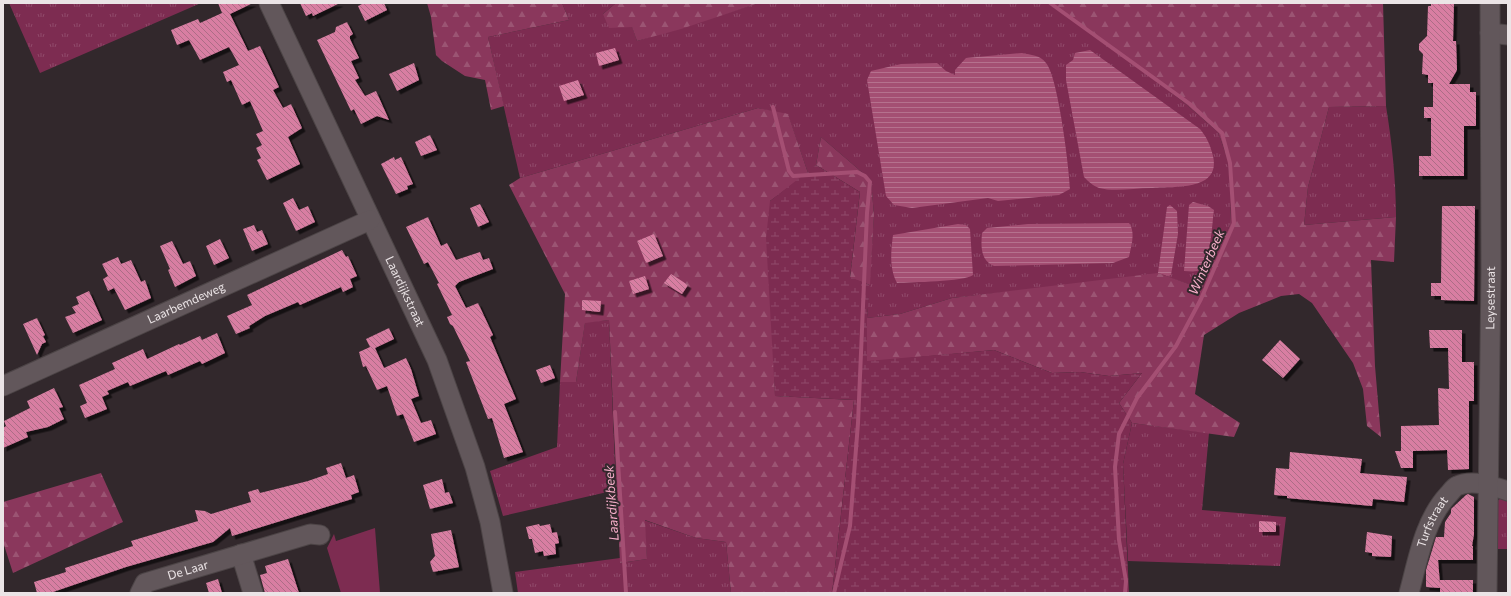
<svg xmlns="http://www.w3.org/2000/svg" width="1511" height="596" font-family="Commissioner,sans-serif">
	<defs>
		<pattern id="grass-tufts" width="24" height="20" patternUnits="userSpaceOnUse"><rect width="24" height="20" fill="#7d2c51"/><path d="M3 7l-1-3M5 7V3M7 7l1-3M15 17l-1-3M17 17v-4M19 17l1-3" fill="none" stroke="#904a6a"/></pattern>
		<pattern id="forest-firs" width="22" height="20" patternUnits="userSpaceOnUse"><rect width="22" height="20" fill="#8a375c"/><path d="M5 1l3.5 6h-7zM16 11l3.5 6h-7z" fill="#9b5473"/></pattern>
		<pattern id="wetland-marsh" width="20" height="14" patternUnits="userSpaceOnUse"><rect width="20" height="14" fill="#7d2c51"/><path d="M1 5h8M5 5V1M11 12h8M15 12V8" fill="none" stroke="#904a6a"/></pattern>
		<pattern id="water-rules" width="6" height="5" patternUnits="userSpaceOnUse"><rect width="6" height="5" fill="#a44f73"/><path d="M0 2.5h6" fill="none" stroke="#b5718e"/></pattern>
		<pattern id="building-back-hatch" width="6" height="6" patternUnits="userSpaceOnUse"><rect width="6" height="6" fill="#d87ea2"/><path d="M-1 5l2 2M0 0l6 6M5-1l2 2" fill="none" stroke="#ac6d86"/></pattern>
		<filter id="shadow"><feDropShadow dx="3.5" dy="3.5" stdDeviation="0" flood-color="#0009"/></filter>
	</defs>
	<rect width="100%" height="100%" fill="#32282c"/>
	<path fill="url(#grass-tufts)" d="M9,3H201L40,73Z
		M562,3H616L603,14L632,26L637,41L759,3H1047L1110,46L1181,100L1218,132L1228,160L1231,200L1230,225L1206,277L1203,289L1162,275L952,298L900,314L867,318L874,215L871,180L821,137L816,165L808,173L788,115L758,108L520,178L488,37L569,20Z
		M1386,106C1392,143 1396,180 1396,217L1304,225L1308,187L1329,107Z
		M609,320L616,490L503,516L490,471L557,447L560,382H576L585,322Z
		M1132,423L1209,433L1202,510L1286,517L1280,566L1128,561L1123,464Z
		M1508,497V549H1498L1496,502L1501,498Z
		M644,520L696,538L726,542L731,593H518L515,572L620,558V563L647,559Z"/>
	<path fill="url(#forest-firs)" d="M427,3H562L569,20L488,37L504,106L491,110L485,80L465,76L442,61L436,55L431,17Z
		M616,3H759L681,29L637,41L632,27L609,28L603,14Z
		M1047,3H1383L1386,106L1329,107L1308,187L1304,225L1396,217L1394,262L1371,260L1375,366L1381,437L1367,426L1363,389L1353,363L1312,303L1299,294L1281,296L1239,313L1204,335L1195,394L1240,423L1234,437L1132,423L1119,403L1142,373L1109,376L1080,372L1052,373L994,350L867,362V318L900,314L952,298L1158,273L1203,289L1206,277L1230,225L1231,200L1228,160L1218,132L1181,100L1110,46Z
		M758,108L788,114L808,173L770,201L775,396L854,400L832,593H731L726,542L696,538L645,520L647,559L620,563L609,320L585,323L576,382H560L565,294L509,185L520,178Z
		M821,137L871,180L874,215L870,285L850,278L860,192L816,165Z
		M101,473L123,522L13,573L3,542V502Z"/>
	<path fill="url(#wetland-marsh)" d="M816,165L860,192L850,277L870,285L867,318V361L994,350L1052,373L1080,372L1109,376L1142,373L1119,403L1132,423L1123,464L1129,593H832L854,400L775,396L766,238L770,201Z"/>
	<path fill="#7d2c51" d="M375,528L380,593H341L327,548L334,534L336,541Z"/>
	<path fill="url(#water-rules)" d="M1090,50L1200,129C1207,138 1210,144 1213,156C1221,191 1174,186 1151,188C1134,188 1115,192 1099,188C1093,186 1088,181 1084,177L1066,80V65L1073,60L1075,53Z
		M1022,53C1031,55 1040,55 1046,63C1058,77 1069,166 1070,189L1059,195L998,201L988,198L912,208L894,205L886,196L867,80L871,71L901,64L937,63L946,71L955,75V70L966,58Z
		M1193,202L1208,206L1214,210C1212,222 1211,268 1197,271C1193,272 1188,271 1184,271L1189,205Z
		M1170,205L1177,211L1178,234L1171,275L1168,276L1158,273L1167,207Z
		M1129,223C1136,233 1131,246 1129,257L1113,263L994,266C980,260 981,246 982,233L987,228L1028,224Z
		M958,224L966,225L970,229L973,275C964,282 911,282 897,283C889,268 891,251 893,235Z"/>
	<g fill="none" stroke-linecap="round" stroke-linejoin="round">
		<path stroke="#a44f73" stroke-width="4" d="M1050,3L1190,104L1222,133L1230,163L1234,223L1201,299L1176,346L1137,398L1119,434L1115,467L1119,540L1126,581L1125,593
			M773,107L789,171L793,176L857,172L865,176L870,182L867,213L858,423L850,526L834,593
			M615,412L626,593"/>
	</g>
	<path fill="url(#building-back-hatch)" filter="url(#shadow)" d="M218,3H253L230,14L248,51L260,46L279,87L273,90L283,108L291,104L302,128L288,137L300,164L267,180L257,160L261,158L256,148L262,145L256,134L263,131L250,101L242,105L231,80L227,82L223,72L239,65L229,47L200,60L189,40L177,45L171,30L198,19L200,23L222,13Z
		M300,3H340L313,16L312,13L306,16Z
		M364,3H384L387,10L365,21L358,6Z
		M1431,3H1454L1453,41H1456L1457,70L1449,84H1470V92H1476V126H1464V176H1419V156H1431V118H1424V107H1433V83H1428V75L1422,74L1423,54L1419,50V44L1427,36L1428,6H1431Z
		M347,22L353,34L350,36V39L359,58L351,61L359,78L355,80L365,96L376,91L389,120L377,116L361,124L354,109L351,111L317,40L335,32L336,27Z
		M615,48L619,60L599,66L596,53Z
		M414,63L419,80L397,91L389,74Z
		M578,80L584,95L564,101L559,86Z
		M430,135L437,150L421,156L415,142Z
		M394,157L395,160L401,157L413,184L407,186L408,189L396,194L381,164Z
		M293,198L299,210L308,206L315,222L296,231L283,203Z
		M480,204L489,222L478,227L470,208Z
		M1442,206H1475L1474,301L1441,300V296H1431V283H1441Z
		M428,217L441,246L447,243L456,260L480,252L483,260L489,258L493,269L459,282L455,286L466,308L478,303L493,335L490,337L516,399L504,404L523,452L504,458L492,418L488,419L466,362L470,361L453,326L450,324L447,317L452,315L437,284L439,283L428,262L424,264L406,227Z
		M254,225L257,232L262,230L268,244L252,251L243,229Z
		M654,234L663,256L646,263L637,241Z
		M220,239L229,258L214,265L206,246Z
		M172,241L183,264L190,261L196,276L175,287L168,270L170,269L160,246Z
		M342,250L346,257L348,256L357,276L350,279L353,287L343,292L341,287L300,305L298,302L265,316L249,326L250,328L236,334L227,316L252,305L247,295Z
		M118,257L121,264L131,260L141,282L145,280L151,298L125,310L114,288L108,291L103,279L108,276L102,264Z
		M671,274L688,285L682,294L664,283Z
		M645,276L649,289L633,294L629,281Z
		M89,291L102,320L73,333L65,317L76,313L72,307L79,304L76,297Z
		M582,300L601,301L600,312L582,310Z
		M37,318L45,335L43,336L46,342L42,344L37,355L23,324Z
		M389,328L394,339L375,348L384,368L406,358L411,369L419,396L411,399L421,423L431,420L436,434L414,442L403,414L397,416L387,386L377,390L366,366L363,367L359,352L370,347L366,339Z
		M1429,330H1462V362H1474V401H1469V469L1448,470L1447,450L1413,451V468H1401L1395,451H1401V426L1439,425L1438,388L1449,389L1448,348H1430Z
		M217,333L225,353L202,364L200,361L168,375L166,371L130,386L128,382L107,391L109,394L102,397L107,409L85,418L80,406L87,403L79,385L115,369L112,363L143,349L147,359L179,344L180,345L200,336L202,340Z
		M1280,340L1300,359L1283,378L1262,360Z
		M550,365L555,378L541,383L536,370Z
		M54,388L63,407L59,408L64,419L48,427L26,432L28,437L3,448V428L6,426L4,421L30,408L27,401Z
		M1290,452L1362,459L1360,473L1407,477L1404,502L1373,499L1372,506L1287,498V496L1274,495L1276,468L1289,469Z
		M341,463L346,478L354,475L359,492L351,495L352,499L232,536L230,528L213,542L126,567L50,593H37L34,582L66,572L65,568L133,546L131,541L198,521L195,510L205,511L211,514L251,502L248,492L258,489L260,493L308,481L328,474L326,468Z
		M442,479L445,493L449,492L453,503L430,509L423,485Z
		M1468,494L1474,497V534L1472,546H1473V560H1438L1440,584V580H1473V593H1440V588L1426,587V570L1430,557L1436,537H1444L1445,522L1451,513V509L1466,495Z
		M1259,521L1276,522V532H1259Z
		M539,524L540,526L550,524L552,533L557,532L559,543L555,544L556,554L544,556L543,551L535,553L532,539H529L526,527Z
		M451,530L459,567L433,572L430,562L435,556L431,534Z
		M1367,532L1392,536L1391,557L1372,556V553L1365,552Z
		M288,559L299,593H265L260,575L267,573L265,566Z
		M218,579L222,593H209L206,583Z"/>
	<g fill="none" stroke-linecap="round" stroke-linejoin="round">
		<defs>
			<g id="minor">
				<path id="s1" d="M269,3L437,360L475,467L490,522L503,593"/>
				<path d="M1490,33L1508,35"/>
				<path id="s2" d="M3,386L370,220"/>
				<path d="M241,554L253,593"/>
				<path id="s3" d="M140,593L145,583L310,534L320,535"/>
				<path id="s4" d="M1409,593C1418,560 1424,521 1448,495C1451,492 1454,487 1457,486C1472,479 1493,486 1508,491"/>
				<path id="s5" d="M1487,593L1491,268L1490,3"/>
			</g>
		</defs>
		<use href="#minor" stroke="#4c4446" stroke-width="21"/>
		<use href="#minor" stroke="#62575b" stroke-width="19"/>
	</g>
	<g text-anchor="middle" stroke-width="4" stroke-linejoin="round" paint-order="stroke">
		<g font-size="12" fill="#ebe4e6" stroke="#32282c">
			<text dy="4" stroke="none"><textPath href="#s1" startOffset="319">Laardijkstraat</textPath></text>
			<text dy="4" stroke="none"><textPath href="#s5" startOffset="295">Leysestraat</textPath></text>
			<text dy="4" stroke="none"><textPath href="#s2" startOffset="201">Laarbemdeweg</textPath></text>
			<text dy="4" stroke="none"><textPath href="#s4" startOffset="75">Turfstraat</textPath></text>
			<text dy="4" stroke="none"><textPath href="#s3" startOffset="56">De Laar</textPath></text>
		</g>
		<g font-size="13" font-style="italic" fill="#f6aec9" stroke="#32282c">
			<text transform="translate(1206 262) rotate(-66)" y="5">Winterbeek</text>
			<text transform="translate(611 503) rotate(-94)" y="5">Laardijkbeek</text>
		</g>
	</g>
	<rect width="1511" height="596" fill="none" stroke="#ebe4e6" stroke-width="8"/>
</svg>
